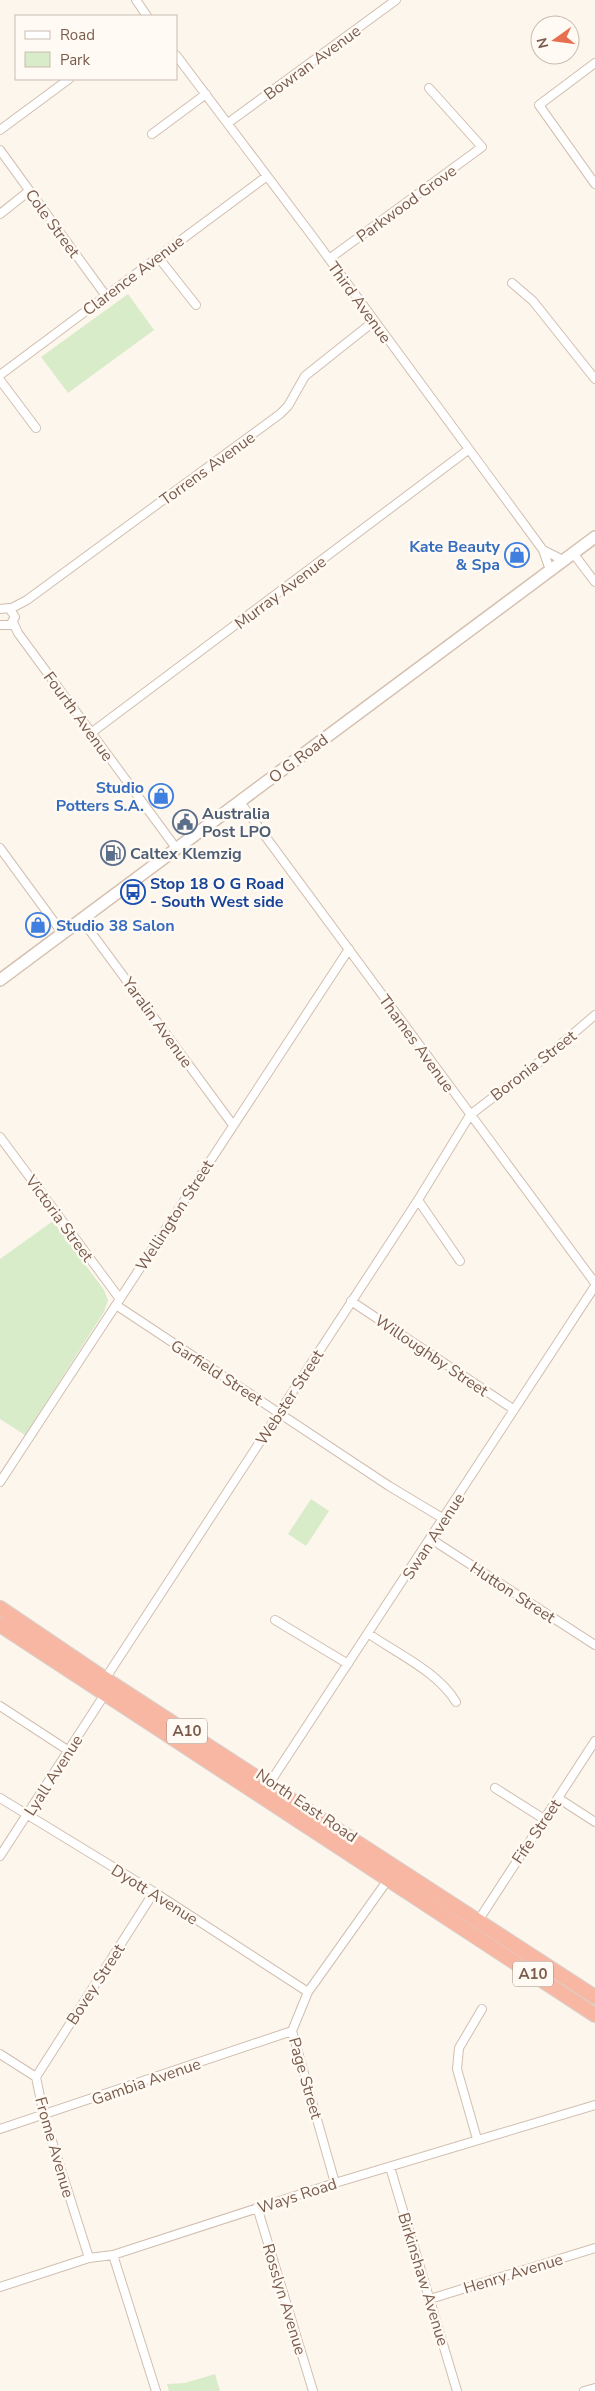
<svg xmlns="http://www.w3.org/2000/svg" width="595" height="2391" font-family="'Nunito Sans',sans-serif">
	<rect width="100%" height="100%" fill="#fdf6ec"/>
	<path fill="#d8ecc9" d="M128,294L154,330L68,393L41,357Z
		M53,1221L104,1290L108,1300L104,1312L25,1435L0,1419V1259Z
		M311,1499L329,1511L306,1546L288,1534Z
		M215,2374L220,2391H169L167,2384L185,2383Z"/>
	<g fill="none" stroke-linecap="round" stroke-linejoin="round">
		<defs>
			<path id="street" d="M136,0L147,16
				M176,55L313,237L543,550L550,570
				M595,63L539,105L595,184
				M228,123L396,0
				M0,130L69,79
				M152,134L206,94
				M0,150L106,296
				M0,214L29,191
				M158,257L196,305
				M329,259L482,147L429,88
				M512,283L533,301L595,379
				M0,375L267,176
				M0,380L36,428
				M543,550L563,560
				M573,553L595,582
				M0,609L9,608L15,617L10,625H0
				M10,609L27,600L280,414L288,406L305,376L373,322
				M13,622L18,633L176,848
				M91,733L468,450
				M240,802L595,1283
				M0,848L63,934
				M82,920L233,1125
				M0,1137L120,1299
				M418,1200L460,1261
				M351,1301L513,1409
				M116,1305L389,1486L444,1519
				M0,1482L349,949
				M431,1539L595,1645
				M275,1620L348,1664
				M369,1634C398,1654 438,1672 456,1702
				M105,1679L418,1200L470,1115L547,1056L595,1015
				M0,1706L69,1751
				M269,1784L595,1286
				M495,1788L544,1819
				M0,1798L154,1892L308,1992
				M558,1798L595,1822
				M0,1856L105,1694
				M478,1921L595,1741
				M0,2054L36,2077L44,2116L89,2258
				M36,2077L154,1892
				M0,2129L292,2031
				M477,2139L457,2069L459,2048L482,2009
				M390,2167L457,2391
				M335,2183L292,2031L308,1992L387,1881
				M257,2207L313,2391
				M113,2255L156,2391
				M0,2287L89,2258L113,2255L335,2183L595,2105
				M430,2299L595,2248
				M584,2391L595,2388"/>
			<path id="secondary" d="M0,980L595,537"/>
			<path id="highway" d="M0,1608L105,1679L595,1997
				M0,1625L595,2015"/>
		</defs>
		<use href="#street" stroke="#d1beb0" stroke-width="10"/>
		<use href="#secondary" stroke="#d6c0b0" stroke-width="14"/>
		<use href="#highway" stroke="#dad1cd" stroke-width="16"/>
		<use href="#street" stroke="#fff" stroke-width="8"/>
		<use href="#secondary" stroke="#fff" stroke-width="11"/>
		<use href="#highway" stroke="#f7b7a3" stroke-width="14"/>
	</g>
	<defs>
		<symbol id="shop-ring" viewBox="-11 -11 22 22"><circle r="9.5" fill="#fffaf3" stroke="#3f7fe0" stroke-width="1.5"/><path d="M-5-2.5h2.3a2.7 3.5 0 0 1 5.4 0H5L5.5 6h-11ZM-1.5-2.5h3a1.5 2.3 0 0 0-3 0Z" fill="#3f7fe0"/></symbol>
		<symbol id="civic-ring" viewBox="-11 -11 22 22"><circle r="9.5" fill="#fffaf3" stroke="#5c6f8a" stroke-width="1.5"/><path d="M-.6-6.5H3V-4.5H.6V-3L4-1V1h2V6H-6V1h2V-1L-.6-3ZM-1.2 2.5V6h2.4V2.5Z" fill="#5c6f8a"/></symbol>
		<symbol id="fuel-ring" viewBox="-11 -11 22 22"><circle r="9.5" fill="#fffaf3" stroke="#5c6f8a" stroke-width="1.5"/><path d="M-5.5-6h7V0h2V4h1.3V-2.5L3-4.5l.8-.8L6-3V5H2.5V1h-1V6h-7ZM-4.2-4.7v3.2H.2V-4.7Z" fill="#5c6f8a"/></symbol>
		<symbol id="bus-ring" viewBox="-11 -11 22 22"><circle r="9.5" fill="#fffaf3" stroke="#1a4fb4" stroke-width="1.5"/><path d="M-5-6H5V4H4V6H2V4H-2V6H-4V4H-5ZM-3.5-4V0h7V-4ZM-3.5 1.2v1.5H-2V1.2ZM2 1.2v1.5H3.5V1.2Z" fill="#1a4fb4"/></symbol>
	</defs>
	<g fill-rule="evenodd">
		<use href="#shop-ring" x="503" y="541" width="28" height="28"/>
		<use href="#shop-ring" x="147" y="782" width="28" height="28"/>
		<use href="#civic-ring" x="171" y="808" width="28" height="28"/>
		<use href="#fuel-ring" x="99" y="839" width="28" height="28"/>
		<use href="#bus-ring" x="119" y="878" width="28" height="28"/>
		<use href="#shop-ring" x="24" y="911" width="28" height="28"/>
	</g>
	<g text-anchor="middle" stroke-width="5" stroke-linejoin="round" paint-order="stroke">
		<g fill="#fffaf3" stroke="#a28b7f" stroke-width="1">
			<rect x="167" y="1718.5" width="40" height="25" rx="4"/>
			<rect x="513" y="1961.5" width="40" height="25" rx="4"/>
		</g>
		<g font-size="15" font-weight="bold" fill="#7a5c4d">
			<text x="187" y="1736">A10</text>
			<text x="533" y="1979">A10</text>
		</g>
		<g font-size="16" fill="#7a5c4d" stroke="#fffaf3">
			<text transform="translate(312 62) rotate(-36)" y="6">Bowran Avenue</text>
			<text transform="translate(406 203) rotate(-36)" y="6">Parkwood Grove</text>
			<text transform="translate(53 223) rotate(54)" y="6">Cole Street</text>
			<text transform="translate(133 275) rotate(-37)" y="6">Clarence Avenue</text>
			<text transform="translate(360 302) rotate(54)" y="6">Third Avenue</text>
			<text transform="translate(207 468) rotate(-36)" y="6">Torrens Avenue</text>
			<text transform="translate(280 592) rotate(-37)" y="6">Murray Avenue</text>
			<text transform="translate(79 716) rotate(54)" y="6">Fourth Avenue</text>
			<text transform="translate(298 758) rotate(-37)" y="6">O G Road</text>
			<text transform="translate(158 1022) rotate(54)" y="6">Yaralin Avenue</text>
			<text transform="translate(417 1043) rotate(54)" y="6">Thames Avenue</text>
			<text transform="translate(533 1065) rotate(-38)" y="6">Boronia Street</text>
			<text transform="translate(174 1215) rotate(-57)" y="6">Wellington Street</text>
			<text transform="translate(60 1218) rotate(54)" y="6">Victoria Street</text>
			<text transform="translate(432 1355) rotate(34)" y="6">Willoughby Street</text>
			<text transform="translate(217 1372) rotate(33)" y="6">Garfield Street</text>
			<text transform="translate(289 1397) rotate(-57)" y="6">Webster Street</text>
			<text transform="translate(433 1536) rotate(-57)" y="6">Swan Avenue</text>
			<text transform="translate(513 1592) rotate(33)" y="6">Hutton Street</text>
			<text transform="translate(53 1775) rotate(-57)" y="6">Lyall Avenue</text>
			<text transform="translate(307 1805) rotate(34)" y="6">North East Road</text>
			<text transform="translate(536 1831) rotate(-56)" y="6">Fife Street</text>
			<text transform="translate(155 1894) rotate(32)" y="6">Dyott Avenue</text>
			<text transform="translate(95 1984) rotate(-57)" y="6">Bovey Street</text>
			<text transform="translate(306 2078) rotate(74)" y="6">Page Street</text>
			<text transform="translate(146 2081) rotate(-19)" y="6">Gambia Avenue</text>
			<text transform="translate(55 2147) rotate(74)" y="6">Frome Avenue</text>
			<text transform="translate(297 2195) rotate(-18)" y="6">Ways Road</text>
			<text transform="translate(513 2273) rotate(-17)" y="6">Henry Avenue</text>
			<text transform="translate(424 2279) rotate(73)" y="6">Birkinshaw Avenue</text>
			<text transform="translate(285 2299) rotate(73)" y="6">Rosslyn Avenue</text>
		</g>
		<g font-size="16" font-weight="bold" fill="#366cbe" stroke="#fffaf3" text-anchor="end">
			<text x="500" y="552">Kate Beauty<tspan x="500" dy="18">&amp; Spa</tspan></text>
			<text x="144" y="793">Studio<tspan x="144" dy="18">Potters S.A.</tspan></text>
			<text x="56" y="931" text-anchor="start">Studio 38 Salon</text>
		</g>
		<g font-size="16" font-weight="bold" fill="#4e5e75" stroke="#fffaf3" text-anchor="start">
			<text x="202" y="819">Australia<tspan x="202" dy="18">Post LPO</tspan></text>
			<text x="130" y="859">Caltex Klemzig</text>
		</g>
		<g font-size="16" font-weight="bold" fill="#164399" stroke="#fffaf3" text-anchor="start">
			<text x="150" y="889">Stop 18 O G Road<tspan x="150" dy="18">- South West side</tspan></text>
		</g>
	</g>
	<rect x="15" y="15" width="162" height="65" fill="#fffaf3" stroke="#cabbb1"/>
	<rect x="25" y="31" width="25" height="8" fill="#ffffff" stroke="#cabbb1"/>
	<text x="60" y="40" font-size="15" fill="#7a5c4d">Road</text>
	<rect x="25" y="52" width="25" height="15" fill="#d8ecc9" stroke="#cabbb1"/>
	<text x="60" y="65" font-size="15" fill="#7a5c4d">Park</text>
	<g transform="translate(555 40) rotate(256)"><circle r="24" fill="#fffaf3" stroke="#cabbb1"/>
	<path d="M0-4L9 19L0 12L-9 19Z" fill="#e76f51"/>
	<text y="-8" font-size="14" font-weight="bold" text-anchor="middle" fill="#7a5c4d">N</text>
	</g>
</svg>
